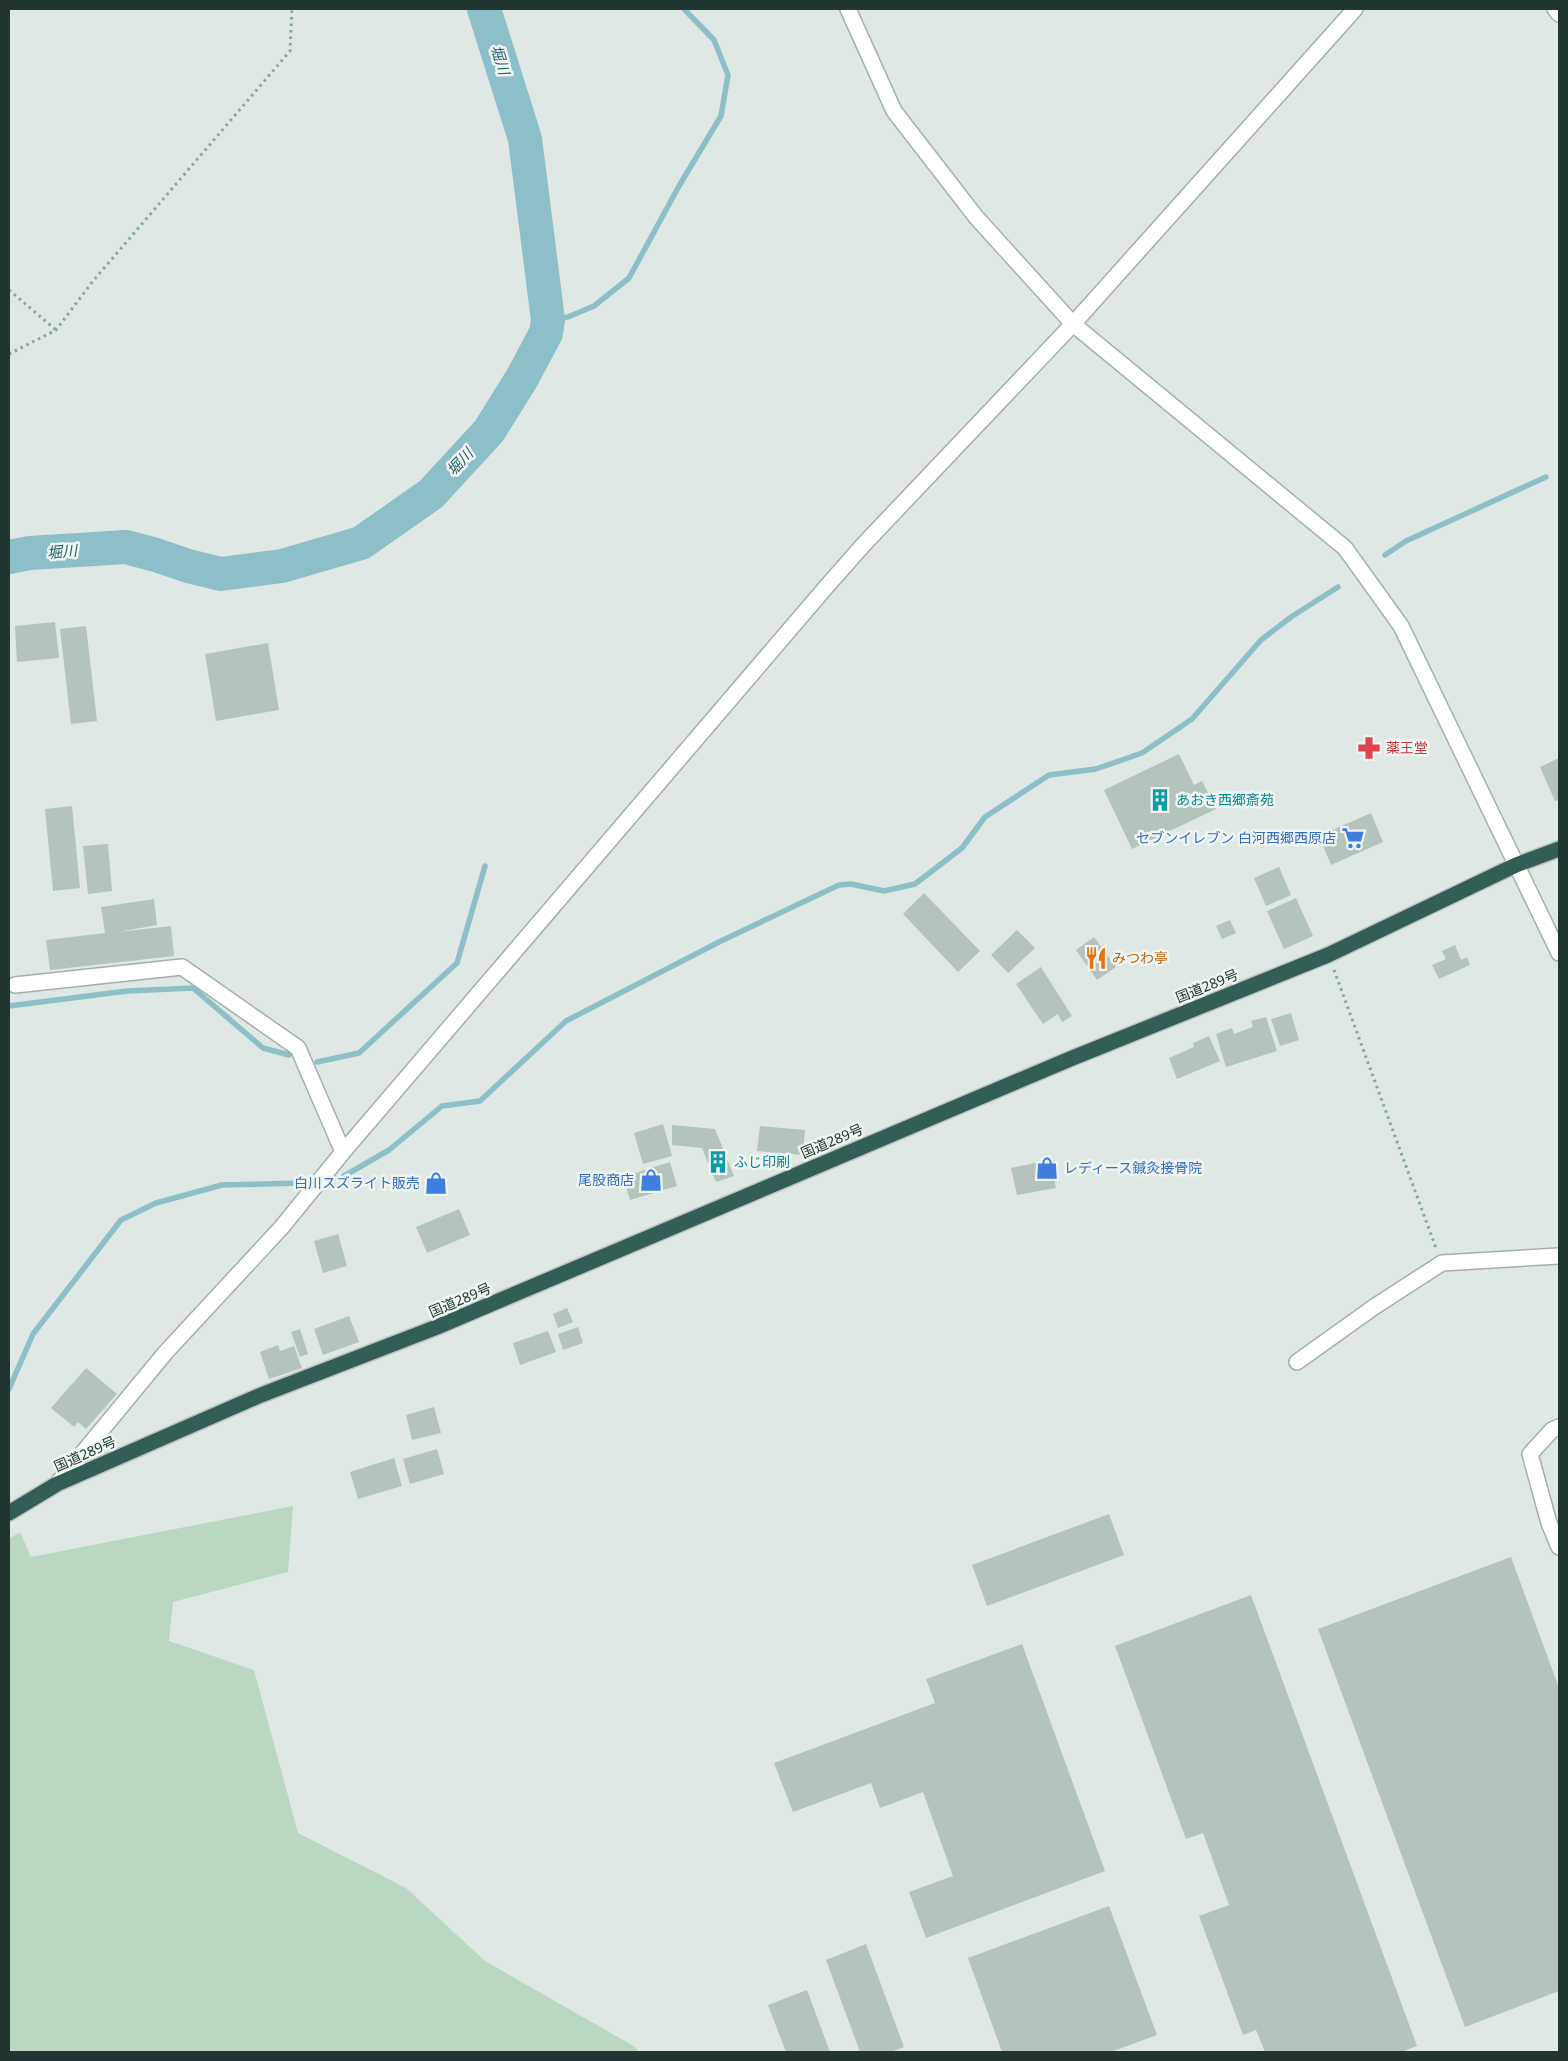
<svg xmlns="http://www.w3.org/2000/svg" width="1568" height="2061" font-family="'Noto Sans','Noto Sans JP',sans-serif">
	<rect width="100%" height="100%" fill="#dfe8e4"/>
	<path fill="#bad7c2" d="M293,1506L288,1572L173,1602L169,1641L254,1670L298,1833L406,1888L485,1961L637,2048L636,2052H9V1539L20,1532L31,1557Z"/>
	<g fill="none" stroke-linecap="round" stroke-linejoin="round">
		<path stroke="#8cbfc8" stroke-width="5.5" d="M548,320L568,317L594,306L629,278L679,186L721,116L728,75L714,40L684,9
			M1385,555L1406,541L1546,477
			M9,1006L127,991L193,988L263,1048L289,1055
			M317,1062L359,1053L457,963L485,866
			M344,1176L389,1150L442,1106L480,1101L566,1021L719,942L839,885L851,884L884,891L915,884L962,848L985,817L1049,775L1096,769L1142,753L1192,719L1261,640L1291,617L1338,587
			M9,1389L33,1334L121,1220L156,1203L222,1185L301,1183"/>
		<path stroke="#8cbfc8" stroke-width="34" d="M9,557L30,553L126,547L156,555L188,566L221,574L282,566L361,543L431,494L489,431L522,378L546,333L548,320L525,139L484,9"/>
	</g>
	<path fill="#b5c3bd" d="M55,622L59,658L17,662L15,626Z
		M86,626L97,721L71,724L60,629Z
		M268,643L279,710L216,721L205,654Z
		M1179,754L1194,785L1202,781L1216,809L1132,849L1104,790Z
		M1559,758V800L1555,801L1540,767Z
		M72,806L80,888L53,891L45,809Z
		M1371,813L1383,842L1331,865L1319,836Z
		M108,844L112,891L88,894L83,846Z
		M1279,867L1291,895L1266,906L1254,878Z
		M924,893L980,951L958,972L903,914Z
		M1296,898L1313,936L1284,949L1267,911Z
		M154,899L157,925L118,932L171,926L174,956L50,970L46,940L105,933L101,907Z
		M1230,920L1236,933L1222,939L1216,926Z
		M1017,930L1035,948L1008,973L991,955Z
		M1094,937L1116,967L1097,980L1076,950Z
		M1455,945L1461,960L1467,957L1470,965L1439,979L1432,965L1446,959L1442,951Z
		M1041,967L1072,1016L1062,1022L1058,1014L1043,1024L1016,984Z
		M1291,1013L1299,1040L1280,1046L1271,1019Z
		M1266,1017L1277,1051L1226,1067L1216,1034L1232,1028L1234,1034L1253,1027L1251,1021Z
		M1209,1036L1220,1061L1177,1079L1169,1058L1194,1047L1193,1043Z
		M663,1124L672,1156L643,1164L634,1133Z
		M672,1125L715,1129L734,1176L716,1182L702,1148L672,1145Z
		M760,1126L805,1130L803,1155L757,1151Z
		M1050,1160L1056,1188L1017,1195L1011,1168Z
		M670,1162L677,1186L630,1200L623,1177Z
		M459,1209L470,1235L427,1253L416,1227Z
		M338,1234L347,1266L323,1273L314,1241Z
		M567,1308L573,1322L558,1328L553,1314Z
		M349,1316L359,1342L323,1355L314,1329Z
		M578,1327L583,1343L563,1350L558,1334Z
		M300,1329L308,1354L300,1357L291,1332Z
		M548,1331L556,1352L520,1365L513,1343Z
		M278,1345L280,1351L294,1346L302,1368L269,1379L260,1352Z
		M86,1368L117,1394L86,1429L78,1422L74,1427L51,1408Z
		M434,1407L441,1433L412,1440L406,1415Z
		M437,1449L444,1474L410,1484L403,1459Z
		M394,1458L402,1486L358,1499L350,1472Z
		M1109,1514L1124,1555L987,1606L972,1565Z
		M1511,1557L1559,1688V1991L1465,2027L1318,1629Z
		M1251,1595L1417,2046L1401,2052H1265L1256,2030L1243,2035L1199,1916L1229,1905L1203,1833L1186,1839L1115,1646Z
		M1022,1644L1105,1871L926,1938L909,1892L953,1876L923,1792L880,1808L871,1783L793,1812L774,1763L935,1703L926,1679Z
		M1109,1906L1157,2035L1111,2052H1002L968,1958Z
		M866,1944L904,2047L891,2052H860L826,1960Z
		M807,1990L830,2052H786L768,2005Z"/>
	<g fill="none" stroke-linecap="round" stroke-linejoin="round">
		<defs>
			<path id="street" d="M1555,9L1559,14
				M15,985L182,967L298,1048L343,1152
				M1297,1362L1374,1307L1442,1263L1559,1256
				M1559,1427L1552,1430L1530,1454L1549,1523L1559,1547
				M57,1484L166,1352L281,1228L343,1152L827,586L865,543L1073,324L1355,9"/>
			<path id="secondary" d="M848,9L894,111L976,217L1073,324L1345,548L1401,626L1559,953"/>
			<path id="highway" d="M9,1513L57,1484L261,1395L437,1327L1070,1059L1328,955L1516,865L1559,849"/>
		</defs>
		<use href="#street" stroke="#a3afab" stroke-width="18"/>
		<use href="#secondary" stroke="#a0b3ac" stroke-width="18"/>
		<use href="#highway" stroke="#bdc3c1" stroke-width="18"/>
		<path stroke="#83a89c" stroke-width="3" stroke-dasharray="2.5 4" stroke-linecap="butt" d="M9,290L56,330
			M9,354L56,330L93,281L290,51L292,9
			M1334,970L1436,1248"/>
		<use href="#street" stroke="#fff" stroke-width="15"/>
		<use href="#secondary" stroke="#fff" stroke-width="15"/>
		<use href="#highway" stroke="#315f55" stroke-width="15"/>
	</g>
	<defs>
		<symbol id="pharmacy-bare" viewBox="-9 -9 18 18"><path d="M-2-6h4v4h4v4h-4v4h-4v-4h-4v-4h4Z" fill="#e0444e" stroke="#eff6f2" stroke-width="2.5" paint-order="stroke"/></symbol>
		<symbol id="building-bare" viewBox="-9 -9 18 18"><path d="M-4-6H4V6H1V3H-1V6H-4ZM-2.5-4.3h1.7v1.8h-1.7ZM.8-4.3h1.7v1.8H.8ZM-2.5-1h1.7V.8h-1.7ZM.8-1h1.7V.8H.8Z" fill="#0f9aa8" stroke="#eff6f2" stroke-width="2.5" paint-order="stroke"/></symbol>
		<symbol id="supermarket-bare" viewBox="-9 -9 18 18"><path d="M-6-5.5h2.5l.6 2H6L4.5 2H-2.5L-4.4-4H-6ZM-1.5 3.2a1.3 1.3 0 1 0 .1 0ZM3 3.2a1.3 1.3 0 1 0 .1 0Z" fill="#3f7fe0" stroke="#eff6f2" stroke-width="2.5" paint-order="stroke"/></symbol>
		<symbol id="restaurant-bare" viewBox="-9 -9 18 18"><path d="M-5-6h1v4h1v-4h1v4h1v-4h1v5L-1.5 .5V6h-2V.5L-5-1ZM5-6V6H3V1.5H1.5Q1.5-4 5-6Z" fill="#e8710a" stroke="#eff6f2" stroke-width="2.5" paint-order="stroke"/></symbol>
		<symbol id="shop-bare" viewBox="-9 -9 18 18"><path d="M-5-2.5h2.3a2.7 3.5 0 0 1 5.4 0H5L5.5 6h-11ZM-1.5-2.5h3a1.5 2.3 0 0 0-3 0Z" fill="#3f7fe0" stroke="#eff6f2" stroke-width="2.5" paint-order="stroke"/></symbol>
	</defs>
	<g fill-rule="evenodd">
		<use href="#pharmacy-bare" x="1353" y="732" width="32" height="32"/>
		<use href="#building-bare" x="1144" y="784" width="32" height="32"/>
		<use href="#supermarket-bare" x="1337" y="822" width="32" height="32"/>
		<use href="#restaurant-bare" x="1080" y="942" width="32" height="32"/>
		<use href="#building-bare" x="702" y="1146" width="32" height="32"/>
		<use href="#shop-bare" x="1031" y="1152" width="32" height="32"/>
		<use href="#shop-bare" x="635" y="1164" width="32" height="32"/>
		<use href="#shop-bare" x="420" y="1167" width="32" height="32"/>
	</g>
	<g text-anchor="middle" stroke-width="5" stroke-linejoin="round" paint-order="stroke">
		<g font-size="14" fill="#be3a42" stroke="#eff6f2" text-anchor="start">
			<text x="1386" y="753">薬王堂</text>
		</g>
		<g font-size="14" fill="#0d838f" stroke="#eff6f2" text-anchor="start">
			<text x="1176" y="805">あおき西郷斎苑</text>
			<text x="734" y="1167">ふじ印刷</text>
		</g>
		<g font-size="14" fill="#366cbe" stroke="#eff6f2" text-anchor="end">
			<text x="1336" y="843">セブンイレブン 白河西郷西原店</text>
			<text x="1064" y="1173" text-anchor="start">レディース鍼灸接骨院</text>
			<text x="634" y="1185">尾股商店</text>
			<text x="420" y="1188">白川スズライト販売</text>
		</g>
		<g font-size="14" fill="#c56008" stroke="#eff6f2" text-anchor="start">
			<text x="1112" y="963">みつわ亭</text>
		</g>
		<g font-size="14" fill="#223631" stroke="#eff6f2">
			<text transform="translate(1207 986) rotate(-22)" y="5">国道289号</text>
			<text transform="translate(832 1141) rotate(-23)" y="5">国道289号</text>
			<text transform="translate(460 1300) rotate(-23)" y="5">国道289号</text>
			<text transform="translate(85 1454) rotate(-24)" y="5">国道289号</text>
		</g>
		<g font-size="15" font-style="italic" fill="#245f6b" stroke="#eff6f2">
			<text transform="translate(500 60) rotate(73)" y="5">堀川</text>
			<text transform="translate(460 462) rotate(-47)" y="5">堀川</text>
			<text transform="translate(62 552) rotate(-5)" y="5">堀川</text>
		</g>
	</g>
	<rect width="1568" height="2061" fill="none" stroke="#223631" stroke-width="20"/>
</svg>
